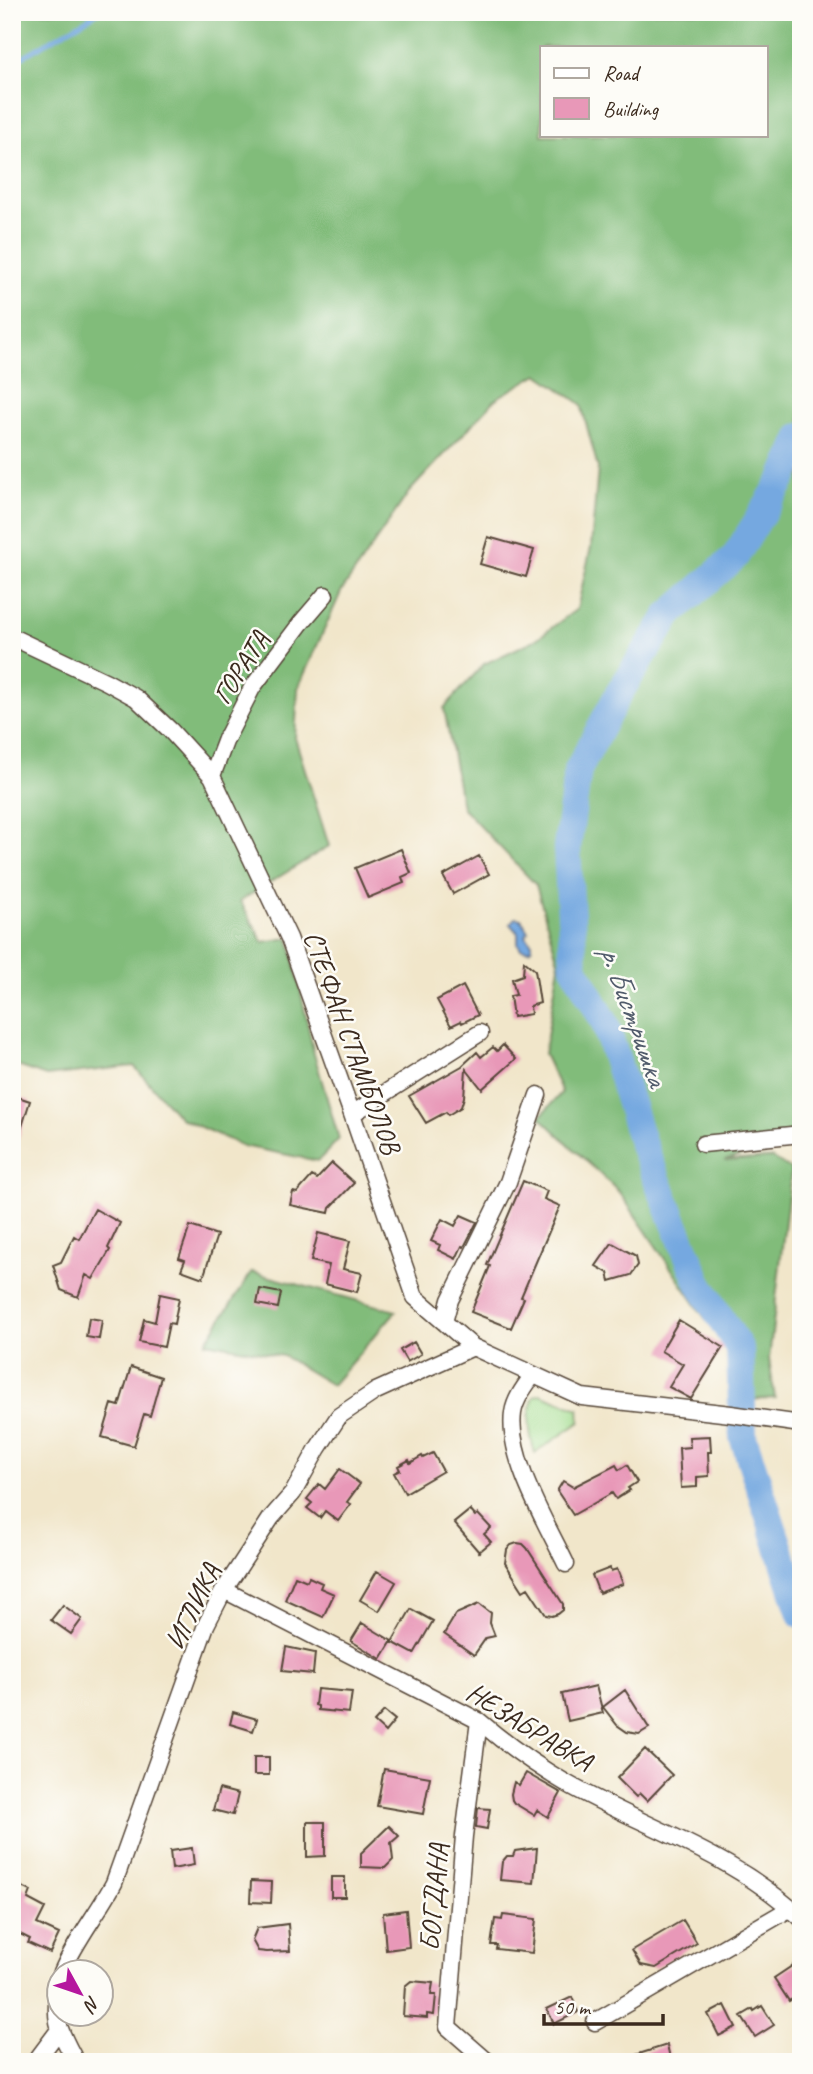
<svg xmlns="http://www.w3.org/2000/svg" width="813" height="2074" font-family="Caveat,sans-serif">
	<rect width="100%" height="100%" fill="#fdfcf7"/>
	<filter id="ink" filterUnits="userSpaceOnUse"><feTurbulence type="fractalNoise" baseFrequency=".0143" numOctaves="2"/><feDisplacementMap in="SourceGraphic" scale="14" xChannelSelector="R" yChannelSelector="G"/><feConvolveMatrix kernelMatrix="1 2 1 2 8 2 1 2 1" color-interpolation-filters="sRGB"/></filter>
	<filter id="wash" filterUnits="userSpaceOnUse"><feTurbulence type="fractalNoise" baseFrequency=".00686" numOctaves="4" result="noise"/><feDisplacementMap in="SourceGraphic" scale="28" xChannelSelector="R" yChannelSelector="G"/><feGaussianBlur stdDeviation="1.57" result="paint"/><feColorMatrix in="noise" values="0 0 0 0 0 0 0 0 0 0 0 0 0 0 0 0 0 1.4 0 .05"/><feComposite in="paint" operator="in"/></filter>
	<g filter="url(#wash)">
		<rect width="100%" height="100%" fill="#f1e6ca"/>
		<path fill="#a2dd8f" stroke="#6e8456" stroke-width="2" d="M540,1394L579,1409L580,1422L535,1453C529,1434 526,1415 534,1397Z"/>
		<path fill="#81bc7a" stroke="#5e734c" stroke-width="2" fill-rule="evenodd" d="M12,12H801V1137L724,1161L772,1158L791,1170L769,1359L775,1398L735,1401V1356L702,1314L620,1193L540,1117L562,1092L544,1054L559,965L536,885L462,807L444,708L484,664L535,640L577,609L591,547L598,468L581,404L538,374L497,398L409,492L341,592L298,688L295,738L329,846L240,901L263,942L289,938L314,1054L339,1139L318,1161L243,1146L180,1118L134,1066L46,1076L12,1064ZM542,47H766V135H542Z
			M252,1272L396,1311L332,1385L283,1356L206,1342Z"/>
		<path fill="#74a8e0" stroke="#58697f" stroke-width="2" d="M515,918L521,919L528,931L526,936L532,943V947L529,950L521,949L518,944V933L510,924Z"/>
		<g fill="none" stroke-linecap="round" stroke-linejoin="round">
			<path stroke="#74a8e0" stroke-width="4.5" d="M12,63L99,12"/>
			<path stroke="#74a8e0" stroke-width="28" d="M801,437L783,479L735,557L669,615L619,693L578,770L567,848L574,967L605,1023L643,1145L699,1283L740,1349L743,1437L801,1614"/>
		</g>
		<g id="blocks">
			<path fill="#e898b8" d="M488,537L534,550L526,577L480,564Z
				M401,849L411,873L402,877L404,883L368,898L355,868Z
				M479,856L489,874L453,894L443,876Z
				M524,961L535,970L540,1003L530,1006L531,1014L513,1017L510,996L516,995L512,979L523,975Z
				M463,986L478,1015L462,1023L461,1021L451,1026L437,1000Z
				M503,1045L516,1059L482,1089L466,1069L464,1097L461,1107L448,1115L446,1112L426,1123L409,1096L462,1066L477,1052L481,1057L493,1047L497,1051Z
				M12,1095L30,1101L15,1149L12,1148Z
				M332,1163L354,1183L330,1208L329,1213L290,1205L293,1192L297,1193L312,1176L317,1179Z
				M523,1181L547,1191L544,1199L560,1206L521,1297L524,1298L511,1328L471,1312L490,1266L487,1265Z
				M95,1209L120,1223L108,1248L110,1250L93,1279L86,1275L78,1297L61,1290L53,1265L61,1262L74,1236L79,1239Z
				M461,1215L477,1222L464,1247L462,1246L456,1259L438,1250L440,1245L431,1241L442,1219L455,1226Z
				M190,1226L217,1235L203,1278L181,1270L185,1260L179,1258Z
				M318,1233L350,1241L343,1269L362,1273L357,1292L325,1284L329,1265L311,1261Z
				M612,1243L636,1256L638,1265L631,1275L610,1281L608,1273L596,1266Z
				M260,1289L281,1293L278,1308L257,1304Z
				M160,1294L179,1298L174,1324L169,1323L164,1347L139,1342L144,1319L155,1322Z
				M89,1318L102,1320L99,1339L86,1337Z
				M679,1320L723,1347L691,1399L669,1387L683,1364L661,1351Z
				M414,1342L421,1354L407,1362L400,1350Z
				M131,1367L161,1377L150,1416L144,1414L134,1446L102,1437L112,1404L119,1406Z
				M710,1436L711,1452H708L709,1476L697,1477V1487L681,1488L679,1448L690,1447L689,1437Z
				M433,1453L443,1471L405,1493L394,1473L400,1470L398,1466L409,1460L410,1463L422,1456L423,1458Z
				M616,1465L619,1470L627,1465L637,1482L628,1488L630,1490L616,1499L612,1493L573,1515L557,1491L563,1481L573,1487Z
				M340,1469L360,1484L347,1502L351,1504L338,1521L325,1511L320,1518L307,1508L312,1503L307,1499L319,1484L325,1489Z
				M470,1510L475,1516L478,1514L491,1528L484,1534L491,1542L479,1552L454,1523Z
				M517,1543L523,1544L527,1548L563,1604V1610L558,1614L552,1616L546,1615L528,1588L523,1591L505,1563L507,1550L511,1545Z
				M610,1568L611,1571L617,1569L623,1584L599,1593L592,1575Z
				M377,1571L396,1582L379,1611L360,1600Z
				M295,1576L307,1581L309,1577L322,1583L320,1588L334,1594L323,1617L285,1600Z
				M479,1604L491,1613L490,1623L495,1636L486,1638L474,1655L444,1634L456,1614Z
				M63,1605L82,1619L71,1634L51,1620Z
				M411,1609L433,1621L414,1654L392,1642Z
				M362,1623L392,1641L381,1659L351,1641Z
				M286,1647L315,1653L313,1674L282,1671Z
				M596,1686L603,1713L568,1721L562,1694Z
				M317,1689L352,1692L349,1713L318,1710V1706L315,1705Z
				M625,1690L649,1728L639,1734L627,1732L617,1725L603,1707Z
				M384,1711L395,1720L385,1732L374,1722Z
				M233,1712L257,1719L253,1731L230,1724Z
				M645,1749L672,1775L647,1801L640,1794L636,1797L617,1778Z
				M254,1757H269V1775H254Z
				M384,1769L430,1777L423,1814L377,1806Z
				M526,1773L561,1793L548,1817L537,1810L534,1815L514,1803L512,1800L511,1794L514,1782L519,1785Z
				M219,1789L238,1794L233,1815L213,1810Z
				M478,1808L490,1809L487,1829L476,1827Z
				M307,1822H325V1856L307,1857Z
				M389,1826L399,1836L391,1843L393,1860L385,1868L361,1867V1853Z
				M192,1848L194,1865L172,1869L170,1851Z
				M537,1848L534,1883L500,1880L502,1862L507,1856H513L515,1851Z
				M331,1877H345V1897H331Z
				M251,1881L272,1882L271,1903L250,1902Z
				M12,1882L31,1891L28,1899L45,1908L37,1924L59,1934L50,1953L28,1943L30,1939L12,1930Z
				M406,1910L409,1947L386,1950L383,1913Z
				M503,1915L536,1919L532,1953L496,1949L497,1945H491L495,1919L502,1920Z
				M683,1920L697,1943L656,1968L641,1965L632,1950Z
				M288,1924L290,1951L267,1952L258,1951L252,1940L257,1928Z
				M795,1964L801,1974V1993L789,2001L774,1978Z
				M411,1981L433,1983L431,1995H436L434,2015L427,2014V2018L403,2016L405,1986Z
				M572,1997L578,2012L554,2024L547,2009Z
				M725,2005L736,2027L719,2036L708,2014Z
				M762,2006L774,2025L755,2037L741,2016L753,2009L754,2011Z
				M667,2045L671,2062H623V2059Z"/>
		</g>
	</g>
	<g filter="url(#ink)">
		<use href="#blocks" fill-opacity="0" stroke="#564638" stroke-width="2"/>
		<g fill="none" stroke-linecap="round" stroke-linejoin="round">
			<defs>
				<path id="street" d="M12,637L107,682L136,698L170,730L212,776L289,938L352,1114L415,1297L473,1347L582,1397L731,1414L801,1424
					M212,776L226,739L252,688L301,623L325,595
					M352,1114L480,1033
					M703,1144L801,1134
					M444,1322L450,1300L508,1182L538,1095
					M533,1375C525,1386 515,1399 513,1413C507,1459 547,1524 566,1564
					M224,1590L479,1721C507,1745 533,1764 566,1783C645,1828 734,1854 801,1918
					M479,1721L464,1836L448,2027L488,2062
					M62,1972C75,1941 98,1913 114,1883L206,1625L224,1590L271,1518L293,1493L318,1448L339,1416L376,1391L473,1347
					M60,1983C52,2020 59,2030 76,2062
					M595,2022L791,1908
					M35,2062L59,2030"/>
			</defs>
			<use href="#street" stroke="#564638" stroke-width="19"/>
			<use href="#street" stroke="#fff" stroke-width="16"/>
		</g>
	</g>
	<g text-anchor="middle" stroke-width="5" stroke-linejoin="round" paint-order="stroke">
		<g font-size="28" fill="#3b2a1e" stroke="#fdfcf7">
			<text transform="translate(240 667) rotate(-57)" y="10">ГОРАТА</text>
			<text transform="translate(353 1042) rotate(70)" y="10">СТЕФАН СТАМБОЛОВ</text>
			<text transform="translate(192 1606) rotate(-64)" y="10">ИГЛИКА</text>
			<text transform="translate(530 1726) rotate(32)" y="10">НЕЗАБРАВКА</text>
			<text transform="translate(433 1897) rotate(-85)" y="10">БОГДАНА</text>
		</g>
		<g font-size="30" font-style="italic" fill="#525c6c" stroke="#fdfcf7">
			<text transform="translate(634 1016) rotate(70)" y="10">р. Бистришка</text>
		</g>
	</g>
	<rect width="813" height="2074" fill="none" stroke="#fdfcf7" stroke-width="42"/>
	<rect x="540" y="46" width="228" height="91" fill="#fdfcf7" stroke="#afa8a0" stroke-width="2"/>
	<rect x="554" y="68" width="35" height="10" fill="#ffffff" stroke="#afa8a0" stroke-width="2"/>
	<text x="603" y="80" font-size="21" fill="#3b2a1e">Road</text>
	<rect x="554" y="98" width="35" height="21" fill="#e898b8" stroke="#afa8a0" stroke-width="2"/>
	<text x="603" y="116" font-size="21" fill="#3b2a1e">Building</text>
	<g transform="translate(80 1993) rotate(130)"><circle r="33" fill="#fdfcf7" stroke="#afa8a0" stroke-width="2"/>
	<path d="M0-5L12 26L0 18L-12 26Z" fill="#b5179e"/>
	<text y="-10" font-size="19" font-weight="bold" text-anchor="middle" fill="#3b2a1e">N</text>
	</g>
	<path d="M544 2014v10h119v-10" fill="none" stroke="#3b2a1e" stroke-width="3.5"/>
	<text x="554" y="2014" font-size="21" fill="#3b2a1e" stroke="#fdfcf7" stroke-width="5" paint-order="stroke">50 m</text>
</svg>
